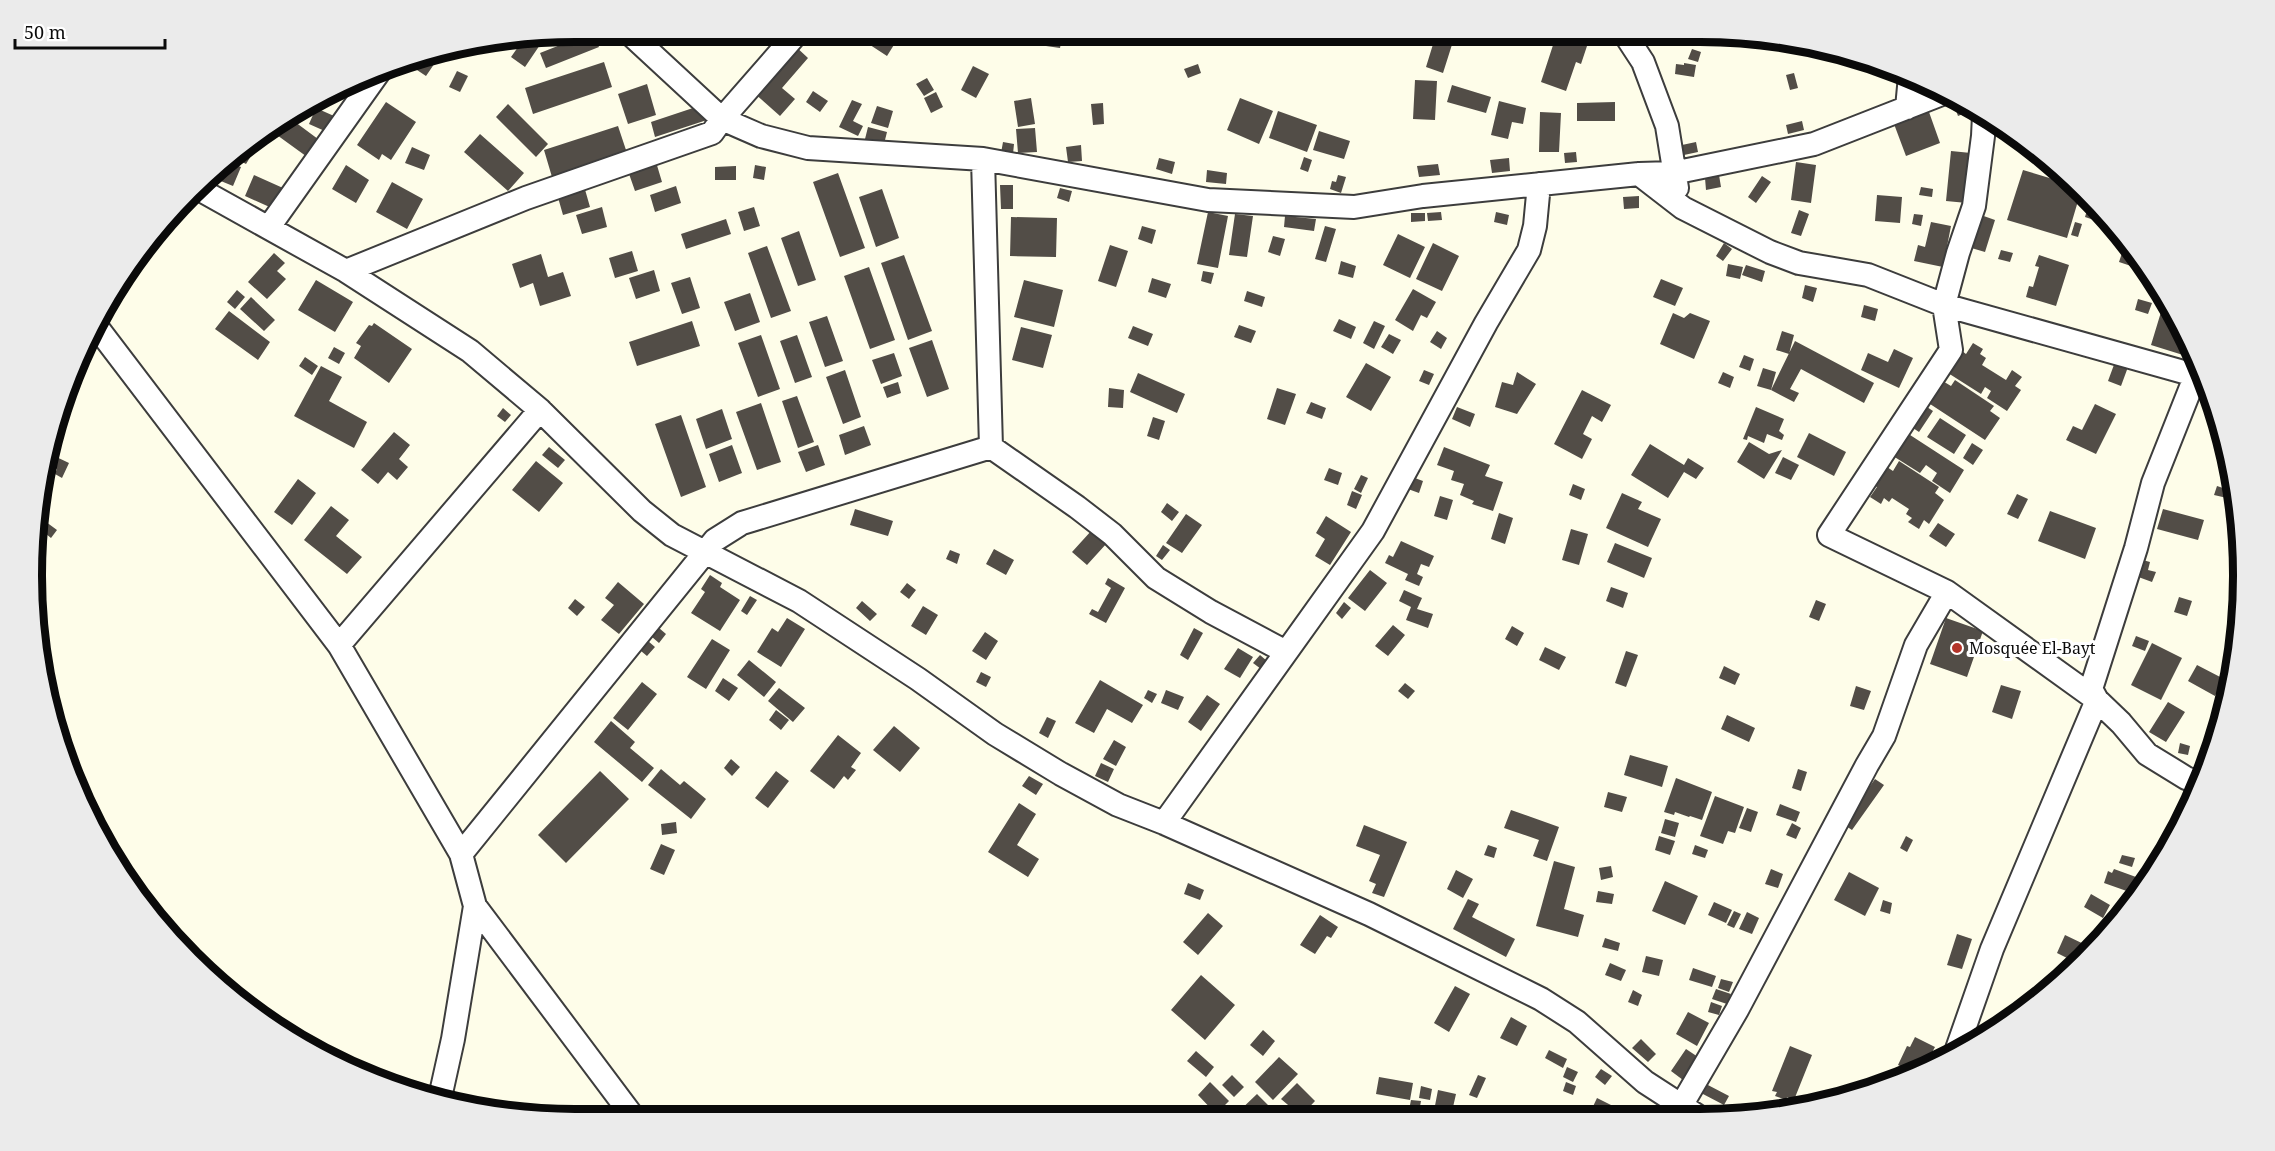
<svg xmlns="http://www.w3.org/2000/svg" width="2275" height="1151" font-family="'Noto Serif',serif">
	<rect width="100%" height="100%" fill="#fefde9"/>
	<path fill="#524d47" d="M593,32L599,47L546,68L540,53Z
		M866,32H902L887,56L861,39Z
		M909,32H929L924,41Z
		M1027,32H1063L1060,48L1025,43Z
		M1424,32H1456L1443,73L1426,67L1434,41L1422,37Z
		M1676,33H1694L1691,43L1675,38Z
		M546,36L525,67L511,57L523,40Z
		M1556,36L1587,46L1581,64L1576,62L1566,91L1541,82Z
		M794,45L808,58L782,88L795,99L780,116L753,92Z
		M1692,49L1701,52L1698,62L1688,59Z
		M441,54L426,76L408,64L412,59Z
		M604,62L612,87L533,114L525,88Z
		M1684,63L1696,65L1694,77L1675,74L1676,64L1684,65Z
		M1198,64L1201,73L1188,78L1184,69Z
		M973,66L989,74L976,98L961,90Z
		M457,71L468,76L460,92L449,87Z
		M1794,73L1798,88L1790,90L1786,75Z
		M927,78L934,90L924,96L916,84Z
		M1415,80L1437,81L1435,120L1413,119Z
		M647,84L656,115L628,124L618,94Z
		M1452,85L1491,97L1486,113L1447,102Z
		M813,91L828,101L820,112L806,102Z
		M936,92L943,107L931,113L924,98Z
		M1031,98L1035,124L1018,127L1014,101Z
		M1240,98L1273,111L1259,144L1227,130Z
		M852,100L862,104L853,121L863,126L858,136L839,127Z
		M1499,101L1526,108L1523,124L1512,122L1508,139L1491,135Z
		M386,102L416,122L391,160L382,154L379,160L357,145Z
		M1615,102V121H1577V103Z
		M1963,102L1971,107L1973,110L1958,116L1954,105Z
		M1103,103L1104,124L1093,125L1091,104Z
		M508,104L548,144L536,157L496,117Z
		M702,105L707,120L655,137L651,122Z
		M877,106L893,111L888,128L871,123Z
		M316,108L334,116L327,132L309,124Z
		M1278,111L1317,125L1307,152L1269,138Z
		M1540,112L1561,113L1559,152H1539Z
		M1929,112L1940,143L1906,156L1894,124Z
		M291,119L322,142L310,159L270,130Z
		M1802,121L1804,130L1788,134L1786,125Z
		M618,126L627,153L552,177L544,150Z
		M868,127L887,132L884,144L865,139Z
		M1035,128L1037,152L1018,153L1016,129Z
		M1319,131L1350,141L1344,159L1313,150Z
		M265,133L246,164L231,156L244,144Z
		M480,134L524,173L508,191L464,152Z
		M1003,142L1014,144L1013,154L1001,153Z
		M1696,142L1698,152L1684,155L1682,145Z
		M1081,145L1082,161L1068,162L1066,147Z
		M412,147L430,155L424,170L405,163Z
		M1951,151L1971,153L1967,203L1946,201Z
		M1576,152L1577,162L1565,163L1564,153Z
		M1304,157L1312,160L1308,172L1300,169Z
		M1159,158L1175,162L1172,174L1156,169Z
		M1509,158L1510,171L1492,173L1490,160Z
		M226,161L241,167L233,186L211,177Z
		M656,162L662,182L635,191L628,171Z
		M1796,162L1816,165L1811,203L1791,200Z
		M1438,164L1440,175L1419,177L1417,166Z
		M346,165L369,180L356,203L332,189Z
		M755,165L766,167L764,180L753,178Z
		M736,166V180H715V167Z
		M1207,170L1227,173L1226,184L1206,182Z
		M2023,170L2076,186L2081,191L2067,238L2007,220Z
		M838,173L865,248L840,257L813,182Z
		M254,175L283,188L274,209L245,196Z
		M1338,175L1346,177L1341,193L1330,189L1332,181L1336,182Z
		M1719,175L1721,187L1706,190L1705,178Z
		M1762,176L1771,182L1756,203L1748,197Z
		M392,182L423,199L407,229L376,212Z
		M1000,185H1013V209H1001Z
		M584,186L590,207L563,215L557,194Z
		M676,186L681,203L655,212L650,195Z
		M1921,187L1933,189L1932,197L1919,195Z
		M1060,188L1072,191L1069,202L1057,198Z
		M882,189L899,238L876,247L859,197Z
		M1877,195L1902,197L1900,223L1875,221Z
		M1639,196V208L1624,209L1623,197Z
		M2090,200L2108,217L2115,227L2085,217Z
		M602,207L607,227L582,234L576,215Z
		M754,207L760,226L744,231L738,212Z
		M1799,210L1809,214L1801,236L1791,233Z
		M1208,212L1228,216L1218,268L1197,264Z
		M1441,212L1442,220L1428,221L1427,213Z
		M1496,212L1509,215L1507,225L1494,222Z
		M1411,213H1425V221L1411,222Z
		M1235,214L1253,216L1247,257L1229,255Z
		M1914,214L1923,215L1921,226L1912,224Z
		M1978,214L1995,220L1985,252L1968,247Z
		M1285,216L1316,219L1314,231L1284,227Z
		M1011,217L1057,218L1056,257L1010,256Z
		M726,219L731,234L686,249L681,234Z
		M1931,222L1951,226L1943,267L1914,261L1918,245L1925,247Z
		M2075,222L2082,224L2078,237L2071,235Z
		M1142,226L1156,230L1152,244L1138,239Z
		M1325,226L1336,229L1326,262L1315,259Z
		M799,231L816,280L798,286L781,238Z
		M1398,234L1425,247L1410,278L1383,265Z
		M1273,236L1285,239L1280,256L1268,252Z
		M1433,243L1459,256L1442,291L1416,279Z
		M1724,243L1732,249L1723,261L1716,256Z
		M1110,245L1128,251L1116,287L1098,281Z
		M767,246L791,311L771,318L748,253Z
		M2001,250L2013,253L2010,262L1998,259Z
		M2123,250L2135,253L2131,266L2119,262Z
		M632,251L638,271L615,278L609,258Z
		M274,253L285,263L277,271L286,279L267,299L248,282Z
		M541,254L548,277L563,272L571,296L540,306L533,283L520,288L512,264Z
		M904,255L932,331L908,340L881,263Z
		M2039,255L2069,265L2056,306L2026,297L2029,286L2033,287L2039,267L2035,266Z
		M1341,261L1356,266L1353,278L1338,274Z
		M1728,264L1743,267L1740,279L1726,276Z
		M1746,265L1765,271L1762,282L1742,275Z
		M869,267L895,340L870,349L844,276Z
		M654,270L660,291L636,299L629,278Z
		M1203,271L1214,273L1211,284L1201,281Z
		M690,277L700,308L682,314L671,283Z
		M1152,278L1171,284L1166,298L1148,292Z
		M1661,279L1683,288L1675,306L1653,297Z
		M316,280L353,302L335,332L298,310Z
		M1024,280L1063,290L1054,327L1014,317Z
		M1805,285L1817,288L1813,302L1802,298Z
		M1413,289L1436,302L1427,318L1421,315L1413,331L1395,320Z
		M237,290L245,297L235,309L227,302Z
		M1247,291L1265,297L1262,307L1244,301Z
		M750,293L760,322L735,331L724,302Z
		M251,297L275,320L264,331L240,309Z
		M2138,299L2152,303L2148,314L2135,310Z
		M1864,305L1878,309L1875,321L1861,317Z
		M229,311L270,342L258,360L215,329Z
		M2161,312L2177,317L2188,341L2183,355L2151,345Z
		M1673,313L1684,318L1690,313L1710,321L1694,359L1660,344Z
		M827,316L843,361L825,367L809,322Z
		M1339,319L1356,327L1351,339L1333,331Z
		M692,321L700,346L637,366L629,342Z
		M1374,321L1385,326L1374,349L1363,343Z
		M374,323L412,349L389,383L354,358L361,346L356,343L369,325L372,326Z
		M1239,325L1256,331L1251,343L1234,337Z
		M1133,326L1153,334L1148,346L1128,338Z
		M1021,327L1052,335L1043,368L1012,360Z
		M1437,331L1447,338L1441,349L1430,342Z
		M1782,331L1794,335L1789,354L1776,350Z
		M1389,334L1401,340L1393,354L1381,347Z
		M761,335L780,389L758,397L738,343Z
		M797,335L812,377L795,383L780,341Z
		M932,340L949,389L927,397L909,348Z
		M1795,341L1874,383L1864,403L1801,369L1790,389L1799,393L1794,402L1771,390Z
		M1973,343L1983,349L1980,354L1986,358L1982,365L2006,380L2012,370L2022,377L2015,386L2021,390L2007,411L1987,398L1991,391L1985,387L1981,394L1948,373L1962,351L1966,354Z
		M334,347L345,353L339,364L328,358Z
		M1894,349L1913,358L1899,388L1861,370L1868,353L1888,362Z
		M894,353L902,376L881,384L872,360Z
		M1744,355L1754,359L1750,371L1739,367Z
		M305,357L318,366L312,375L299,366Z
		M2115,362L2128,367L2121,386L2108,381Z
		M1366,363L1391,377L1371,411L1346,397Z
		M321,366L342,377L329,401L367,422L354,448L294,416Z
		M1763,368L1776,372L1771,390L1757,386Z
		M845,370L861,417L843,424L826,377Z
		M1424,370L1434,374L1429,385L1419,381Z
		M1517,372L1536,384L1517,414L1495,407L1502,382L1513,385Z
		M1723,372L1734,377L1730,388L1718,383Z
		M1138,373L1185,394L1177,413L1130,392Z
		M1941,380L1951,386L1955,380L1994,406L1990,411L2000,418L1985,440L1927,402Z
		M898,382L901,393L887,398L883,387Z
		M1109,388L1124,390L1123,408L1108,407Z
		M1277,388L1296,394L1285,425L1267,419Z
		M1582,390L1611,405L1602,422L1592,416L1583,434L1592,439L1582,459L1554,444Z
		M797,396L814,442L798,448L782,401Z
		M1311,402L1326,408L1322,419L1306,413Z
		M761,403L781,462L757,470L736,412Z
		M1921,403L1933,411L1919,432L1907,424Z
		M2095,404L2116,414L2096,454L2066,440L2073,426L2082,430Z
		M1457,407L1475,414L1470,427L1452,419Z
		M1756,407L1784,419L1779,431L1784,435L1782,440L1767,434L1764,443L1748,436L1747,440L1743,439Z
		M503,408L511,415L505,422L497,416Z
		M722,409L732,439L706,449L696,419Z
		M681,415L706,487L681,497L655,424Z
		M1153,417L1165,421L1159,440L1147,436Z
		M1940,418L1966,435L1954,454L1927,437Z
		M864,426L871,445L845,455L839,435Z
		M394,432L410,445L399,459L408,467L397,480L388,472L378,484L361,470Z
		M1809,433L1846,452L1834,476L1797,457Z
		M1907,433L1964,470L1950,493L1932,481L1937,473L1926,465L1920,473L1893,456Z
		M1749,442L1769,454L1782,450L1764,479L1737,462Z
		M1972,443L1983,450L1973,465L1963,458Z
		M1650,444L1684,465L1688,458L1704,468L1696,479L1684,472L1668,498L1631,475Z
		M732,445L742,473L719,482L709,454Z
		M818,445L825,465L806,472L798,452Z
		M549,447L565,460L558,468L542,455Z
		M1444,447L1490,465L1485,476L1503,482L1493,511L1472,504L1474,501L1460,495L1464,484L1451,480L1454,471L1437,465Z
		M48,453L69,463L62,478L55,474L57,469L44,463Z
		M1783,457L1799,465L1791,480L1775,473Z
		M536,461L563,483L539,512L512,490Z
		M1899,461L1939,487L1935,493L1944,500L1929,524L1924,520L1919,529L1908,522L1912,518L1906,514L1909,509L1892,498L1889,502L1884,498L1881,504L1870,497L1877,487L1872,484L1884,465L1893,471Z
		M1329,468L1342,473L1338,485L1324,480Z
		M1361,475L1368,478L1361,493L1354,489Z
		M1412,477L1423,481L1419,493L1408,489Z
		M298,479L316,493L292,525L274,512Z
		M1573,484L1585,489L1581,500L1569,495Z
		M2234,484L2239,504V505L2229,502Z
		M2217,486L2229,490L2227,498L2214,495Z
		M1352,491L1362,495L1356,509L1347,505Z
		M1622,493L1642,502L1638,509L1661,519L1648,547L1606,528Z
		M2017,494L2028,499L2018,519L2007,514Z
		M1440,496L1453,500L1447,520L1434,516Z
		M1167,503L1179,512L1172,521L1161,512Z
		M331,506L349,520L336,536L362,557L347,574L304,540Z
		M855,509L893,521L888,536L850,525Z
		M2163,509L2204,520L2198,540L2157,529Z
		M2050,511L2096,528L2085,559L2038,541Z
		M1499,513L1513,518L1505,544L1491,539Z
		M1186,514L1202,525L1182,553L1166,543Z
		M1326,516L1351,532L1330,565L1315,556L1325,539L1316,533Z
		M42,519L57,530L51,538L40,529Z
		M1938,523L1955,534L1946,547L1929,536Z
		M1571,529L1588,534L1579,565L1562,560Z
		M1092,530L1107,543L1087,565L1072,552Z
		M1401,541L1434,556L1429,567L1421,564L1417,574L1423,577L1419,586L1405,580L1408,574L1385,563L1389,555L1393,557Z
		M1615,543L1652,558L1644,578L1607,562Z
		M1163,545L1170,550L1162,560L1156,556Z
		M994,549L1014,560L1006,575L986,564Z
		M950,550L960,554L957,564L946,559Z
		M2139,559L2150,562L2148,570L2156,572L2152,582L2133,575Z
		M1370,570L1387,583L1365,611L1348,598Z
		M710,575L722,583L720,587L740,600L720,631L691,613L705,592L701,589Z
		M1108,578L1125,588L1106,623L1089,614L1092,609L1098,612L1111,588L1105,584Z
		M618,582L644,604L619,634L601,620L614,605L605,598Z
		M907,583L916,590L909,599L900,592Z
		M1611,587L1628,593L1623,608L1606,601Z
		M1404,590L1422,598L1417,609L1433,614L1428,628L1406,620L1411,607L1399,601Z
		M750,596L757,600L747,615L741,611Z
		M2179,597L2192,601L2187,616L2174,612Z
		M575,599L585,607L577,616L568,608Z
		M1816,600L1826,604L1819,621L1809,617Z
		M862,601L877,614L870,621L856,608Z
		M1344,602L1351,608L1342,619L1336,613Z
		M923,606L938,615L926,635L911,626Z
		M787,618L805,629L781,667L757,652L772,628L778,632Z
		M1946,618L1983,631L1967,677L1930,664Z
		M1393,625L1405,635L1388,656L1375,646Z
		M1512,626L1524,633L1517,646L1505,639Z
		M659,628L666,634L659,643L652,637Z
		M1194,628L1203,633L1188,660L1180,655Z
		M985,632L998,641L986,660L972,651Z
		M2136,636L2149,641L2145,651L2132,646Z
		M712,639L730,650L706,689L687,677Z
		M648,641L655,647L647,656L641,651Z
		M2152,643L2182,658L2161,700L2131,685Z
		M1545,647L1566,657L1559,670L1539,660Z
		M1238,648L1253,657L1240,678L1224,669Z
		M1626,651L1638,655L1626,687L1615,683Z
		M1260,655L1267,661L1261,669L1253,663Z
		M749,660L776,682L764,697L737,675Z
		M2197,665L2224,679L2215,696L2188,681Z
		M1724,666L1740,674L1735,685L1719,678Z
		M981,672L991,677L986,687L976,682Z
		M723,678L738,688L729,701L715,691Z
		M1100,680L1143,705L1132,723L1107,709L1094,733L1075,723Z
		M642,682L657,694L628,730L613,718Z
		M1405,683L1415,691L1408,699L1398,691Z
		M2001,685L2021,691L2012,719L1992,712Z
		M1856,686L1871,691L1864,710L1850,706Z
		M779,688L805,708L793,722L768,701Z
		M1148,690L1157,694L1152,703L1144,698Z
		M1166,690L1184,697L1178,710L1161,703Z
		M1207,695L1220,704L1201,731L1188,722Z
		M2168,702L2185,712L2166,742L2149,732Z
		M776,710L789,720L781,730L769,720Z
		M1727,715L1755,728L1749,742L1721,729Z
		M1047,717L1056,721L1048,738L1039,733Z
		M611,721L635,742L630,748L654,768L642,782L594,742Z
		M894,726L920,748L900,772L873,750Z
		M838,735L861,753L851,767L856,770L848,780L844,776L834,789L810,771Z
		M1114,740L1126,747L1116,766L1103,759Z
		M2180,743L2190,746L2188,755L2178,753Z
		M1630,755L1668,766L1662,787L1624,775Z
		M731,759L740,767L732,776L724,768Z
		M1101,763L1114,769L1108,782L1095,776Z
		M661,769L680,785L684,781L706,799L691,819L648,785Z
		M1798,769L1807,772L1801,791L1792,788Z
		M600,771L629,799L566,863L538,835Z
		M776,771L789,781L768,808L755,798Z
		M1029,776L1043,784L1036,795L1022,786Z
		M1676,778L1712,792L1702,820L1690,816L1689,817L1675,812L1674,815L1664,812Z
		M1875,779L1884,785L1852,830L1843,824Z
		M1608,792L1627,797L1622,812L1604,807Z
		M1715,796L1744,807L1735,833L1728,831L1723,844L1700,836Z
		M1019,803L1036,814L1017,845L1039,859L1028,877L988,852Z
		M1780,804L1800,812L1796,822L1776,815Z
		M1747,808L1758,812L1751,832L1739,828Z
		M1511,810L1559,827L1547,861L1533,856L1539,840L1504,828Z
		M1665,819L1679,823L1675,837L1661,833Z
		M676,822L677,833L662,835L661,824Z
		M1792,823L1801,828L1796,839L1786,835Z
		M1364,825L1407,842L1384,897L1372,893L1376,884L1369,881L1380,855L1356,846Z
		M1659,836L1675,841L1670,855L1655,850Z
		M1906,836L1913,840L1907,852L1900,848Z
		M661,844L675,850L664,875L650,869Z
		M1488,845L1497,848L1494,858L1484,855Z
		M1695,845L1708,850L1705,858L1692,854Z
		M2122,855L2135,858L2132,867L2119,863Z
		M1554,861L1575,867L1564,909L1584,915L1578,937L1536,926Z
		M1611,866L1613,877L1601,880L1599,868Z
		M1771,869L1783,874L1778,888L1765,884Z
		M2114,869L2147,881L2138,895L2104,883L2108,871L2112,873Z
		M1456,870L1473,879L1463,898L1447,889Z
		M1849,872L1879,888L1865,916L1834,900Z
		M1665,881L1698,896L1685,925L1652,911Z
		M1188,883L1204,890L1200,900L1184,894Z
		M1598,891L1614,894L1612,904L1596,902Z
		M2091,894L2110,905L2103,918L2084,907Z
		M1468,899L1479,904L1472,917L1515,939L1506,957L1453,929Z
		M1883,900L1892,903L1890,914L1880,911Z
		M1714,902L1732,910L1726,923L1708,915Z
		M1734,911L1741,914L1734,928L1727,925Z
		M1747,912L1759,918L1752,934L1739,929Z
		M1208,913L1223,926L1198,955L1183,942Z
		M1320,915L1338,927L1331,938L1327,936L1315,954L1300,945Z
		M1957,934L1972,939L1962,969L1947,965Z
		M2065,935L2090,947L2075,962L2057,953Z
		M1605,938L1620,943L1618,951L1602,947Z
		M1646,956L1663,960L1659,976L1642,972Z
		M1610,963L1626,970L1621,981L1605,975Z
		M1693,968L1716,976L1712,987L1689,980Z
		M1201,975L1235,1005L1205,1040L1171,1010Z
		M1721,979L1733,982L1729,992L1718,988Z
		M1455,986L1470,994L1449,1032L1434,1023Z
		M1716,989L1731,994L1727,1004L1712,999Z
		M1633,990L1642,995L1638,1006L1628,1002Z
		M1711,1002L1722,1006L1719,1015L1708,1012Z
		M1688,1012L1709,1023L1697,1046L1676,1034Z
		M1511,1017L1527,1026L1517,1046L1500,1038Z
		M1263,1030L1275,1041L1263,1056L1250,1045Z
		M1915,1037L1935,1047L1923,1069L1905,1079L1896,1075L1900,1066L1898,1065L1907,1046L1910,1047Z
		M1641,1039L1656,1054L1648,1062L1632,1048Z
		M1790,1046L1812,1055L1794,1100L1787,1097L1786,1100L1775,1096L1777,1092L1772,1091Z
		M1686,1049L1698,1057L1683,1080L1671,1071Z
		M1549,1050L1567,1059L1563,1068L1545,1058Z
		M1196,1051L1214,1067L1206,1077L1187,1061Z
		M1279,1057L1298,1074L1273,1100L1255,1082Z
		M1567,1067L1578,1072L1573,1082L1563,1077Z
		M1601,1069L1612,1076L1605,1085L1595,1077Z
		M1232,1075L1244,1087L1234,1097L1222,1085Z
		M1478,1075L1486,1078L1477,1098L1469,1095Z
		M1379,1077L1413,1083L1410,1100L1376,1094Z
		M1210,1082L1229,1101L1216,1114L1198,1095Z
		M1566,1082L1576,1086L1573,1095L1563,1091Z
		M1297,1083L1315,1101L1301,1116L1281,1099Z
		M1706,1084L1729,1096L1724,1105L1701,1093Z
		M1421,1086L1432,1089L1430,1100L1419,1098Z
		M1438,1090L1456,1094L1451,1116H1433Z
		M1257,1094L1271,1108L1262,1116H1234Z
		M1597,1098L1619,1109L1617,1115H1589Z
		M1411,1100L1421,1101L1419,1112L1409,1110Z
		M1741,1106L1754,1112L1753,1115L1738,1113Z"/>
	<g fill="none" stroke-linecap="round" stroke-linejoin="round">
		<defs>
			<path id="minor" d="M628,32L722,119L761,136L808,148L983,159L1208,200L1354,207L1423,196L1639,174L1673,173L1814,144L1947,92
				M1624,33L1643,62L1667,126L1677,188
				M1907,108L1910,76
				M983,159L991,447
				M1639,174L1683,208L1770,252L1799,263L1868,275L1944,305L2205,378
				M197,188L346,271L470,351L540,410L642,511L672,535L799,601L918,679L995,734L1061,774L1118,805L1164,823L1369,914L1541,999L1577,1022L1645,1082L1696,1115
				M269,227L379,72
				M346,271L526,198L712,133L722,119L798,32
				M96,326L339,645L461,854L715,540L742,523L991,447
				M991,447L1077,507L1112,534L1156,578L1211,612L1286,652
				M1947,592L2097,700L2121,723L2147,754L2186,778L2200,783
				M339,645L540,410
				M1164,823L1373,531L1486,323L1529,250L1535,226L1539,184
				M475,906L634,1118
				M1957,1049L1992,949L2097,700L2091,689L2136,548L2153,483L2199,367
				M439,1102L453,1039L475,906L461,854
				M1681,1106L1737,1010L1867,765L1884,736L1916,645L1947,592L1829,535L1951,350L1944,305L1958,253L1974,206L1983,136L1984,115"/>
		</defs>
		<use href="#minor" stroke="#3d3d3d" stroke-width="26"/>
		<use href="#minor" stroke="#fff" stroke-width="22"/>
	</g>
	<circle fill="#b3342a" stroke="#fff" stroke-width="2" cx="1957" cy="648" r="6"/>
	<g text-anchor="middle" stroke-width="6" stroke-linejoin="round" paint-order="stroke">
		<g font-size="16" fill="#0a0a0a" stroke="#fff" text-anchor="start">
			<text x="1969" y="654">Mosquée El-Bayt</text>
		</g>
	</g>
	<path d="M0 0H2275V1151H0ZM575 42H1700A533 533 0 0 1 2233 575V576A533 533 0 0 1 1700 1109H575A533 533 0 0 1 42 576V575A533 533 0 0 1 575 42Z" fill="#ebebeb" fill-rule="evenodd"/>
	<path fill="none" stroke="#0a0a0a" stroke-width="8" d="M575 42H1700A533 533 0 0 1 2233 575V576A533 533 0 0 1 1700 1109H575A533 533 0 0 1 42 576V575A533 533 0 0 1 575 42Z"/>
	<path d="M15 39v9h150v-9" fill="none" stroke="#0a0a0a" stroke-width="3"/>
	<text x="24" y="39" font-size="18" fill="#0a0a0a" stroke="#ffffff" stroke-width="4.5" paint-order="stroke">50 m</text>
</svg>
